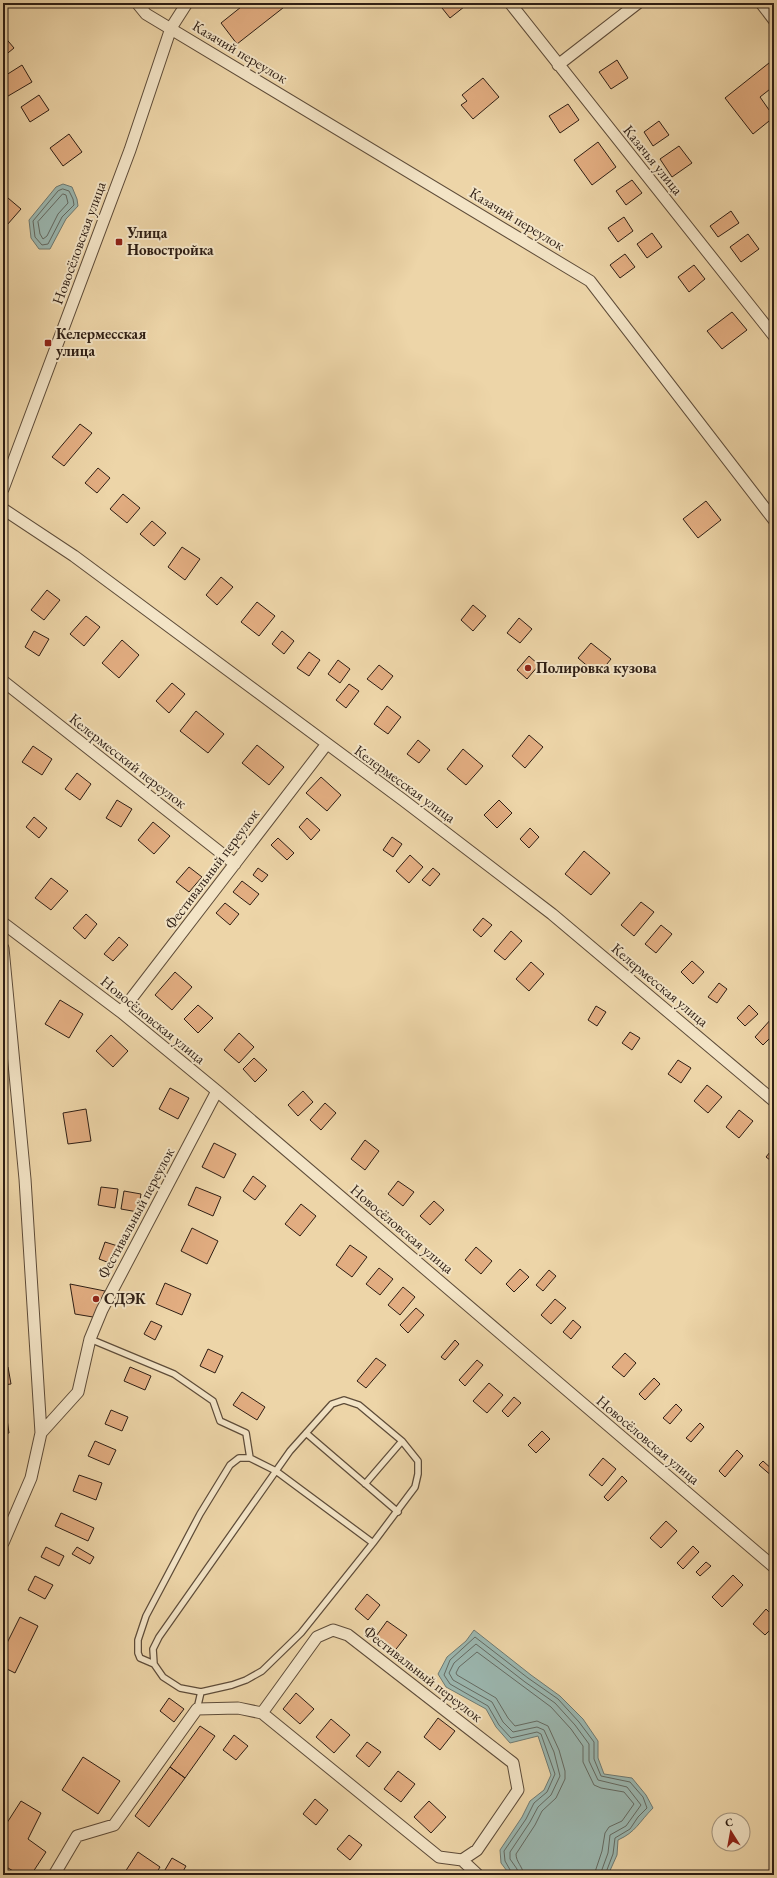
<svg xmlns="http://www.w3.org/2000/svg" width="777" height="1878" font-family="'EB Garamond',serif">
	<rect width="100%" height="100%" fill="#edd5a8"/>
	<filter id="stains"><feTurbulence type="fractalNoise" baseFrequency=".005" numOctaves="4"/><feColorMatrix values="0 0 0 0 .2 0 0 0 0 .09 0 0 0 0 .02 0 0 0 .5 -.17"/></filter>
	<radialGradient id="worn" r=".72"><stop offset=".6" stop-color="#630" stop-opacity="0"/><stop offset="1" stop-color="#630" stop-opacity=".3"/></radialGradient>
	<path fill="#9bb7b0" stroke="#6f7a72" d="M63,184L72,187L77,199L78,206L66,219L50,249H39L31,238L29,220L56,187Z
		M474,1630L531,1675L560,1696L583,1719L598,1741V1758L604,1774L632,1778L646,1795L653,1808C639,1822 636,1832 618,1840L617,1855L608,1875H510L501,1863L500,1850L522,1817L530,1801L544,1790L551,1775L538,1736L510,1743L496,1727L486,1709L446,1687L438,1674L447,1657L466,1641Z"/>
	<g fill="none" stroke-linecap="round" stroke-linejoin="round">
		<path stroke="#646a62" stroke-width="1" d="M63,189L69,191L73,199L74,205L62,217L48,244L42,245L35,237L33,221L58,191Z
			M63,194L66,195L68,203L58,214L47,236L43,239L40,234L38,222Z
			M513,1875L505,1861L504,1851L526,1819L534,1803L547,1792L555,1774L541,1734L537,1732L511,1738L499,1725L488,1706L450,1684L444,1675L450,1660L475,1637L528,1678L558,1699L579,1722L594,1742V1759L601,1776L630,1782L643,1797L647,1808L638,1817L630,1829L615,1838L613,1854L605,1875
			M518,1875L517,1869L510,1859V1852L530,1822L538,1807L551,1795L560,1776L554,1752L544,1730L537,1727L513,1732L503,1722L492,1702L453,1680L449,1673L454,1663L476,1644L525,1682L555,1703L575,1725L589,1744V1761L598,1780L627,1787L641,1805L626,1826L610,1835L608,1853L600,1875
			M524,1875C523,1867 516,1862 516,1854L535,1825L542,1811L556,1798L565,1779V1771L559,1750L548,1726L537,1721L515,1726L508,1718L496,1698L457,1675L456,1673L459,1667L477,1652L551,1707L571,1729L583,1746V1762L594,1785L601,1788L624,1792L634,1804L622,1821L609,1827L605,1833L602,1851L594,1875"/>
	</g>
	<path fill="#e2ad81" stroke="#2e1e14" d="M246,3L288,4L237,44L221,23Z
		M438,3H469L450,18Z
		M3,35L14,48L3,57Z
		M774,59V86L760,97L774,117L753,134L725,98Z
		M617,60L628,78L611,89L599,72Z
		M22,65L32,82L3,99V77Z
		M483,78L499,97L473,119L461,105L467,101L462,95Z
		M39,95L49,110L30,122L21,107Z
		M568,104L579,120L560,133L549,116Z
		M659,121L669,135L653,146L644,132Z
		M69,134L82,152L63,166L50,148Z
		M598,142L616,167L592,185L574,160Z
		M679,146L692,163L672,177L660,159Z
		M632,180L642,193L626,205L616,191Z
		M8,198L21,209L7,225L3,221V203Z
		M731,211L739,223L718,237L710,226Z
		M624,217L633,231L618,242L608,228Z
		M652,233L662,247L647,258L637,244Z
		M748,234L759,249L741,262L730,247Z
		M625,254L635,267L620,278L610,265Z
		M694,265L705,279L689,292L678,277Z
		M732,312L747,330L722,349L707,331Z
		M80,424L92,433L64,466L52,457Z
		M98,468L110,478L97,493L85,483Z
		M123,494L140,508L127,523L110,509Z
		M706,501L721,520L698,538L683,519Z
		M152,521L166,533L154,546L140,534Z
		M182,547L200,559L185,580L168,567Z
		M221,577L233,587L217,605L206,595Z
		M47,590L60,600L44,620L31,610Z
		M257,602L275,616L259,636L241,622Z
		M473,605L486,616L473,631L461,620Z
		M86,616L100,627L84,646L70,634Z
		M519,618L532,629L520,643L507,633Z
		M34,631L49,639L39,656L25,647Z
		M282,631L294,641L284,654L272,644Z
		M122,640L139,655L119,678L102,663Z
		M591,643L611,659L598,675L578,658Z
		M309,652L320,660L309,676L297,668Z
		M529,656L539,665L527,679L517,670Z
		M338,660L350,669L340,683L328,674Z
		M379,665L393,676L382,690L367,679Z
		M172,683L185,694L169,713L156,701Z
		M349,684L359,691L346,708L336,700Z
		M387,706L401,717L388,734L374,724Z
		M196,711L224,734L208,753L180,731Z
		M529,735L543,747L525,768L512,756Z
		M418,740L430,750L419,763L407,754Z
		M257,745L284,767L269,785L242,763Z
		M33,746L52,759L42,775L22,762Z
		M463,749L483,766L466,785L447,769Z
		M77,773L91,784L80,800L65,789Z
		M321,777L341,795L327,811L306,793Z
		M117,800L132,809L121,827L106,818Z
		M499,800L512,813L497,828L484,815Z
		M34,817L47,828L39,838L26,827Z
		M307,818L320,830L311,840L299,827Z
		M153,822L170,836L154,854L138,840Z
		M530,828L539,837L529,848L520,839Z
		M392,837L402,844L393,857L383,850Z
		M278,838L294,853L287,860L271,845Z
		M584,851L610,873L591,895L565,874Z
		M410,855L423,867L409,883L396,871Z
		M189,867L202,877L189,892L176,882Z
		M258,868L268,875L262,882L253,875Z
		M433,868L440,874L430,886L422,880Z
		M51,878L68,891L51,910L35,898Z
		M242,881L259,894L250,905L233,892Z
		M641,902L654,912L634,936L621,925Z
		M225,903L239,914L230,925L216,913Z
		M86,914L97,924L85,939L73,928Z
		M483,918L492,925L481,937L473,930Z
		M661,925L672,934L656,953L645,944Z
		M511,931L522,941L505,960L494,951Z
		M119,937L128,945L113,961L104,954Z
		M692,961L704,972L693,984L681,972Z
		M531,962L544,974L529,991L516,979Z
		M175,972L192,987L172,1010L155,995Z
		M719,983L727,989L717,1003L708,997Z
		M60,1000L83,1014L69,1038L45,1024Z
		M198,1005L213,1018L198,1033L184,1019Z
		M749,1005L758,1014L745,1026L737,1018Z
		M596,1006L606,1012L597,1026L588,1020Z
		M772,1018L774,1020V1034L763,1045L755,1037Z
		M630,1032L640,1038L632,1050L622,1043Z
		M239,1033L254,1047L239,1063L224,1050Z
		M111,1035L128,1051L113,1067L96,1051Z
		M254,1058L267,1070L255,1082L243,1069Z
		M678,1060L691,1068L681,1083L668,1074Z
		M707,1085L722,1097L708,1113L694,1101Z
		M170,1088L189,1098L178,1119L159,1109Z
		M303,1091L313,1102L298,1116L288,1105Z
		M325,1103L336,1113L321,1130L310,1120Z
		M86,1109L91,1141L68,1144L63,1113Z
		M739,1110L753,1121L739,1138L726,1127Z
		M365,1140L379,1151L365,1170L351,1159Z
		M214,1143L236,1154L224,1178L202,1167Z
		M774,1147V1163L766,1157Z
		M253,1176L266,1186L255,1200L243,1191Z
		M398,1181L414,1192L403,1206L388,1194Z
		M101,1187L118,1189L115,1208L98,1205Z
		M196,1187L221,1197L213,1216L188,1205Z
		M124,1191L141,1194L138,1212L121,1209Z
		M434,1201L444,1210L430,1225L420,1216Z
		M301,1204L316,1216L300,1236L285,1224Z
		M192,1228L218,1241L207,1264L181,1251Z
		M105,1242L121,1247L115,1265L99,1259Z
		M350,1245L367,1257L352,1277L336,1265Z
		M476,1247L492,1261L481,1274L465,1260Z
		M379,1268L393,1279L380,1295L366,1284Z
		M520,1269L529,1277L514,1292L506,1284Z
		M549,1270L556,1276L543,1291L536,1285Z
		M165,1283L191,1294L182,1315L156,1304Z
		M70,1284L105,1291L93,1317L75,1314Z
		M403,1287L415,1297L400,1315L388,1305Z
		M555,1299L566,1308L551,1324L541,1315Z
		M416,1308L424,1315L408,1333L400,1325Z
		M573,1320L581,1327L571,1339L563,1332Z
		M151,1321L162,1326L155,1340L144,1334Z
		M455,1340L459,1344L445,1360L441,1357Z
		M208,1349L223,1356L215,1373L200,1366Z
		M625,1353L636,1363L624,1377L612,1367Z
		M376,1358L386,1365L366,1388L357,1381Z
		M477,1360L483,1365L465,1386L459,1380Z
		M8,1367L11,1384L3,1385V1368Z
		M130,1367L151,1376L145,1390L124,1381Z
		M654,1378L660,1384L645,1400L639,1394Z
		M489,1383L503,1395L487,1413L473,1401Z
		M242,1392L265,1407L257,1420L233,1405Z
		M514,1397L521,1403L508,1417L502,1411Z
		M676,1404L682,1410L670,1424L663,1418Z
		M111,1410L128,1417L122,1431L105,1424Z
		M3,1419H7L9,1433L3,1434Z
		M700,1423L704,1427L691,1442L686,1438Z
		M542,1431L550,1439L536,1453L528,1445Z
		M95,1441L116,1450L109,1465L88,1456Z
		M737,1450L743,1456L725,1477L719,1471Z
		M603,1458L616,1469L602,1486L589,1475Z
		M763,1461L774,1471L773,1477L759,1465Z
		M79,1475L102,1483L96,1500L73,1491Z
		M622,1476L627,1481L608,1501L604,1497Z
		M61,1513L94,1528L88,1541L55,1526Z
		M666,1521L677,1531L661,1548L650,1538Z
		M693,1546L699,1552L683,1569L677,1563Z
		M46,1547L64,1556L59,1566L41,1557Z
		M77,1547L94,1557L90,1564L72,1554Z
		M706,1562L711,1566L700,1576L696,1572Z
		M733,1575L743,1585L722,1607L712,1597Z
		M35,1576L53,1585L45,1599L28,1590Z
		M367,1594L380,1605L368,1620L355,1609Z
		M766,1609L774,1617V1626L765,1635L753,1624Z
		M20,1617L38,1626L15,1673L3,1667V1651Z
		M387,1621L407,1635L393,1653L374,1639Z
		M296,1693L314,1709L300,1724L283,1709Z
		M169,1698L184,1709L174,1722L160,1711Z
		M438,1718L455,1731L440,1750L424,1737Z
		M331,1719L350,1735L334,1753L316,1737Z
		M200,1726L215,1736L185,1778L170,1767Z
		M234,1735L248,1746L236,1760L223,1750Z
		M367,1742L381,1752L369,1767L356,1756Z
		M83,1757L120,1781L98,1814L62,1790Z
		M170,1767L185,1778L149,1827L135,1816Z
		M398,1771L415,1784L401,1802L384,1789Z
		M315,1799L328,1810L316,1825L303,1814Z
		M21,1801L41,1813L28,1839L46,1852L31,1875H20L3,1865V1829Z
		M429,1801L446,1817L431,1833L414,1817Z
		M349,1835L362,1845L350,1860L337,1849Z
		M138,1852L160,1867L155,1875H129L125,1872Z
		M172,1858L186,1866L181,1875H162Z"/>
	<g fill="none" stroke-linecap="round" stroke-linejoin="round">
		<defs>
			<path id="lane" d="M90,1339L174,1374L213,1401L220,1421L246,1433L250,1458
				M344,1400L359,1405L402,1441L418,1461V1474L415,1487L373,1543L301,1633L262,1671L246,1680L232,1685L201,1692L180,1688L163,1677L154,1664L153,1649L159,1637L290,1451L332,1404Z
				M306,1433L398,1512
				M365,1484L402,1441
				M154,1664L140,1658L138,1653V1640L146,1616L200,1514L230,1465L239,1458H250L276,1471L373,1543
				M197,1709L201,1692"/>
			<path id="street" d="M137,3L146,14L590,281L774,520
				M510,3L774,336
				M761,3L774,20
				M558,65L638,3
				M3,489L130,150L171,28L187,3
				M3,509L74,556L403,800L552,914L774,1101
				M3,681L235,864
				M3,923L121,1012L217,1091L774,1567
				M3,948L25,1179L41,1433L31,1478L3,1543
				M121,1012L326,745
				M41,1433L78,1392L90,1339L102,1310L217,1091
				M462,1860L477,1850L518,1790L513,1763L348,1635L333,1630L317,1637L262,1713L439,1857L462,1860L478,1875
				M54,1875L77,1836L114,1825L197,1709L238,1708L262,1713"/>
		</defs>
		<use href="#lane" stroke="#5e4c39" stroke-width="8"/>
		<use href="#street" stroke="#5e4c39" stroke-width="13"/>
		<use href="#lane" stroke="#f3e4c6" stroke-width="5.5"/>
		<use href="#street" stroke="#f3e4c6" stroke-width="11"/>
	</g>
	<g fill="#8f2418" stroke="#f3e4c6" stroke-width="1.5">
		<rect x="115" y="238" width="8" height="8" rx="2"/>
		<rect x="44" y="339" width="8" height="8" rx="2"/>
		<circle cx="528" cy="668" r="4"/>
		<circle cx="96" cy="1299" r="4"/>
	</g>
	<g text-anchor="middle" stroke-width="4" stroke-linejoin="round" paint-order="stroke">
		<g font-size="15" fill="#2e1e14" stroke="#f3e4c6">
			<text transform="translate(240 52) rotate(31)" y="5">Казачий переулок</text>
			<text transform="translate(653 160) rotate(51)" y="5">Казачья улица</text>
			<text transform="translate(517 219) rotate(31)" y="5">Казачий переулок</text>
			<text transform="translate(79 243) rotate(-70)" y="5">Новосёловская улица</text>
			<text transform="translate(128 761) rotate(38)" y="5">Келермесский переулок</text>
			<text transform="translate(405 784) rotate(36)" y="5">Келермесская улица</text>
			<text transform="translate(212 869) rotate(-53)" y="5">Фестивальный переулок</text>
			<text transform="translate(660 985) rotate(40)" y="5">Келермесская улица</text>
			<text transform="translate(153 1020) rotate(39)" y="5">Новосёловская улица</text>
			<text transform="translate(136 1213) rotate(-62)" y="5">Фестивальный переулок</text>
			<text transform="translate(402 1229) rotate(40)" y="5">Новосёловская улица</text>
			<text transform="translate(648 1440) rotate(40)" y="5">Новосёловская улица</text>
			<text transform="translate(423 1674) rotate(38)" y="5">Фестивальный переулок</text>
		</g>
		<g font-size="15" font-weight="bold" fill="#2e1e14" stroke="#f3e4c6" text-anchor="start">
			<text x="127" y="238">Улица<tspan x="127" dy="17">Новостройка</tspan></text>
			<text x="56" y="339">Келермесская<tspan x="56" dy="17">улица</tspan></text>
			<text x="536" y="673">Полировка кузова</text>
			<text x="104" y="1304">СДЭК</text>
		</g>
	</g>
	<rect width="777" height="1878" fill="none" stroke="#edd5a8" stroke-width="16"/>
	<rect x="4" y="4" width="769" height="1870" fill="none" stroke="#2e1e14" stroke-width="2"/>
	<rect x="8" y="8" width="761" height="1862" fill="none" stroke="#2e1e14"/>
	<g transform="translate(731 1832) rotate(349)"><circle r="19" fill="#f3e4c6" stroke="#a4957f"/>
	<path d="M0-3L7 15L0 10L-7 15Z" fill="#8f2418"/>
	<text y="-6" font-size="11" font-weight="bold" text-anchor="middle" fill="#2e1e14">С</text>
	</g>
	<rect width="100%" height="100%" filter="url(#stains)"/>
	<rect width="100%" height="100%" fill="url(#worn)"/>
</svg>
